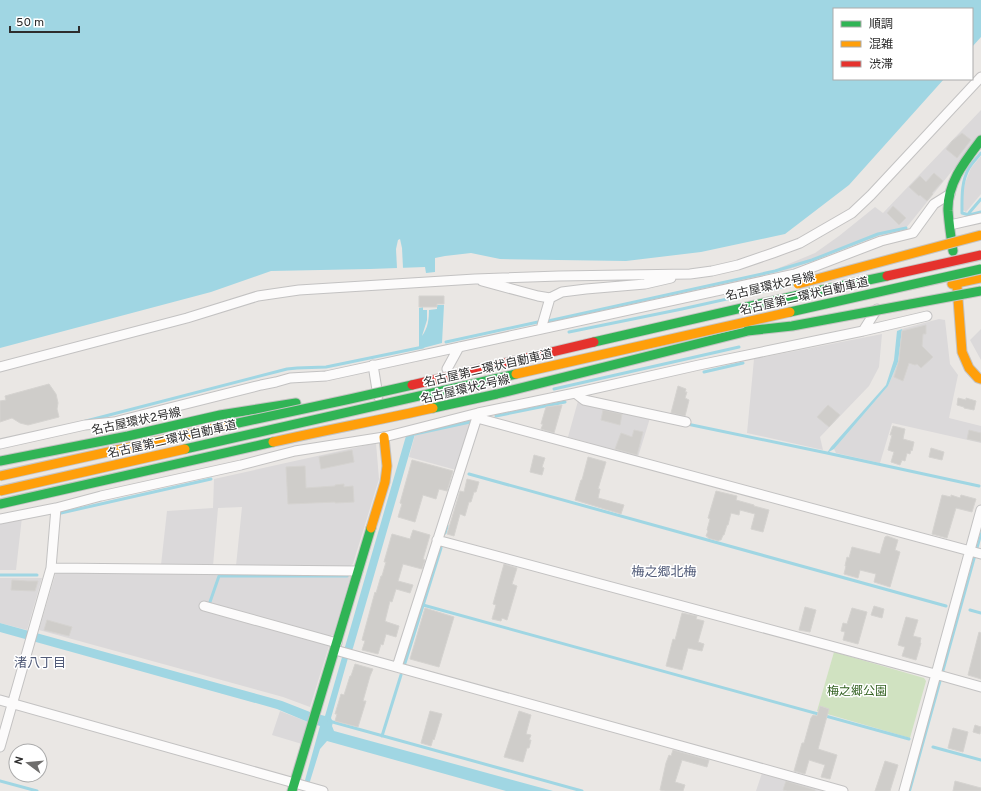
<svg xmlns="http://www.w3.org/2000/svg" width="981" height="791" font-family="Overpass,'Noto Sans JP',sans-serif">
	<rect width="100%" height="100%" fill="#eae7e4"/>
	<path fill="#dbd9da" d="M981,110V135L906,228L901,231L878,236L780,273L779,268L815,253L839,236L875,207L883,213Z
		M981,156V194L966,212L963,210V193L965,183L971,168Z
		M939,319L945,320L950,364L958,375L949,418L981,426V443L892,423L880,463L836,453L834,449L888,386L898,362L902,329Z
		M981,329V360L970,340Z
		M882,334L879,367L869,386L820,437L823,450L747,433L754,359Z
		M578,401L650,418L638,457L590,444V443L568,437Z
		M469,419L472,420L456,470L409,457L416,431Z
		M376,443L379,479L353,564L349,567L236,566L242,507L218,508L213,566L161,565L167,511L213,508L214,479Z
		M22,517L16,570H0V522Z
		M56,572L348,574L350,578L333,635L327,637L325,642L329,646L310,707L283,697L39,630Z
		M0,578H42L27,630L0,623Z
		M280,711L308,722L302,744L272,735Z
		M762,773L828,791H756Z"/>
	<path fill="#d0e2c1" d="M834,652L924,678L926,681L910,738L817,711Z"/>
	<path fill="#a0d6e3" d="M0,0H981V37L972,47V9H834V79H944L849,185L785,234L701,252L626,261L500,259L471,253L445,256L435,258V272L426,273L425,267L370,269L271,271L211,292L0,348Z
		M437,305H444L442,343L419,349V308L423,307V310H427V320L422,336C428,328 429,319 429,310L437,309Z
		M902,329L898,362L888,386L834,449L827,453L831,447L886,385L894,360L897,331Z
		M415,434L353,648L348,658L331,718L333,722L332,726L334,731L553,791H506L327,741L320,749L307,791H302L320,726L308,722L277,709L0,632V623L282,701L310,712L325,716L406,436Z
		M981,530V539L911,791H908Z"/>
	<path fill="#eae7e4" d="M400,239L402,248L403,268H397L396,249L398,240Z"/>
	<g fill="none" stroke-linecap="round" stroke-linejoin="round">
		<path stroke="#a0d6e3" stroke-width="3" d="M981,153C977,158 972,163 969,168C961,182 962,198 962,213L969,215L981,212
			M969,215V213L981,199
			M548,321L775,271L812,260L878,234L906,228
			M569,332L682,309L794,284
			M446,342L538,322
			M704,372L743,363
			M554,389L739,347
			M496,416L565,402
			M86,421L287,369L297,368L326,367L423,347
			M687,424L827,453L979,486
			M415,434L470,422
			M469,474L946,606
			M61,513L211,479
			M445,533L447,526
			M0,575H37
			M210,602L219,576H347
			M423,605L909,739
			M970,610L981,613
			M405,663L441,548
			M329,721L582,791
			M382,736L401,675
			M933,747L981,760
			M0,781L37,791"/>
	</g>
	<path fill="#cfcdca" stroke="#d5d3d0" d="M962,133L971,140L957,158L946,149L952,141Z
		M934,173L943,181L932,193L933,194L927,201L920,195L919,196L909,187L920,176L926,182Z
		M893,206L906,218L899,225L887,213Z
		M419,296H444V304H437V307H419Z
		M926,325V334H923L922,346L933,357L921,368L917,364L915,365L909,363L903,381L894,377L899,360L902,331Z
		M49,384L56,394L58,403L57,409L59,417L28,425L20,423L12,418L0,422V401L6,400L5,396Z
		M678,386L686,389L685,392H687L685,398L689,400L685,416L671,413Z
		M958,398L966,400V398L976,401L974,410L964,408V407L957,405Z
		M562,405L554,433L541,429L543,424H541L546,407Z
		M828,405L840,415L829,427L817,417Z
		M603,410L622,414L620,425L601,420Z
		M893,426L905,429L903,439L914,442L912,451L911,450L910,454L907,453L905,461L902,460L900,465L891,462L894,452L888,450L892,435H890Z
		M634,430L643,432L637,455L615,449L621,433L632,437Z
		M969,430L981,433V442L967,439Z
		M931,448L944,452L942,460L929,457Z
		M352,450L354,462L321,469L319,457Z
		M534,455L545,458L542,467L544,468L542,475L530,472Z
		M588,457L606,462L598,489H600L598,498L624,505L621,514L575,500L581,480H582Z
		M412,460L453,471L447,491L439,489L436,499L423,495L415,522L398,517L402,504L400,503Z
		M305,466L306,488L335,486V485L344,484V487L353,486L354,502L335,503V502L288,504L286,467Z
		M467,479L479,482L476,492H474L471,502H469L465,516L460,514L454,536L447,534L460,491L464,492Z
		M716,491L737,496L736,500L754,505V506L769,510L763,532L751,529L755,514L740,510L739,515L731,513L728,525H727L724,535H723L721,540H719V541L708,538V537L706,536L708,531L707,530L710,519L708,518Z
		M942,495L951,497V495L960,498L961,495L976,499L972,512L956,508L947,538L932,534Z
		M413,530L430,535L423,559L425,560L422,569L403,564L398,581L413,585L410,593L396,589L392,602L390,601L385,621L387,622L399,626L396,637L386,634L383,645L381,644L378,654L362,650L365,641L362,640L375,592L376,593L381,576H382L386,562H384L392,534L410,539Z
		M887,536L898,540L895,550L900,552L890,587L874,582L876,574L860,570L858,578L844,574L846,566H845L847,557L849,558L852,547L880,554L885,537Z
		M504,564L517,568L512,584L517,586L507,620L502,618L501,621L492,619L496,605L493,604Z
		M12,580L27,581H38L35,591L11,590Z
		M874,606L884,609L882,618L871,615Z
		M805,607L816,610L810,632L799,630Z
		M425,608L454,617L439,667L410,659Z
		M852,608L867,612L858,644L843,640L845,632L841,631L843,623L847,624Z
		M682,613L697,616L696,619L704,621L698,642L704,644L702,651L688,648L682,670L666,666L673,639L675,640Z
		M906,617L918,620L913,636L921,638L920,643H921L916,660L902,656L905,647L898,645Z
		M47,620L72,627L69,636L44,630Z
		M979,632L981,633V679L968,675Z
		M355,664L373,669L370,676L363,701H366L358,727L335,721L337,714H335L341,694L344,695L350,676H351Z
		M820,706L829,709L818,749L837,755L830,779L821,777L825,765L809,760L805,774L794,771L802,743H804L811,718L813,715L817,716Z
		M430,711L442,714L434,740L433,739L431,746L421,743Z
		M519,711L531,715L526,734L531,735L529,740H531L529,748H527L523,762L504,757Z
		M975,725L981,727L980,734L973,732Z
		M953,728L968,732L963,752L948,748Z
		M673,750L709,760L707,767L682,760L675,782L685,785L683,791H665L660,790L666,763L669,755L671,756Z
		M885,761L898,765L890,791H875Z
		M786,781L815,790V791H787L783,790Z
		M955,781L981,788V791H953Z"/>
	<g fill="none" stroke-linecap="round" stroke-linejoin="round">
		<defs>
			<path id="street" d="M950,225L981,218
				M482,281L538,296L550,298L562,292L586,289L645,284L671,278
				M541,329L550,298
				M863,331L877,309
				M373,365L378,396
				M0,367L187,318L258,296L299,290L475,279L559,276L690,274L712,271L738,265L773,253L800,243L852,213L871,195L981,77
				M447,369L459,347
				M575,393L584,400L686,422
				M477,418L981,554
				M0,444L85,425L114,422L261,385L276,382L290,378L326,376L795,274L881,241L913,233L934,204L950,194
				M0,519L56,508L101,496L241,465L295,451L384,437L478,413L575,393L699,365L863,331L927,316
				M437,540L935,674L981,687
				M51,568L358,571
				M204,606L337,643
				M335,650L843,791
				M397,667L478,414
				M0,700L323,791
				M0,747L51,568L56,508
				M904,791L981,510"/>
			<path id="fast" d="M953,251C951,238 949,224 948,211C947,183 965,161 981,140
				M433,408L497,394L760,328
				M0,461L128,436L220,415L296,403
				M0,504L273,442
				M292,791L371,528"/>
			<path id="slow" d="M952,284L981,278
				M957,286L962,352L969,368L978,378L981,379
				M273,442C326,430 380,420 433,408
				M371,528L385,482L387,466L384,437"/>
		</defs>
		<use href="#street" stroke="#c3c2c2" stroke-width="11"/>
		<use href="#fast" stroke="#c3c2c2" stroke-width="11"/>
		<use href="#slow" stroke="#c3c2c2" stroke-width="11"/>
		<use href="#street" stroke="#fcfbfb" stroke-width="9"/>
		<use href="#fast" stroke="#30b455" stroke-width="9"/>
		<use href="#slow" stroke="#ff9f0a" stroke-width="9"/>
		<defs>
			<path id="fast-bridge" d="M790,312L981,269
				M747,331L792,326L981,291
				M594,342L803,294L887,276
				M229,425L350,399L412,385
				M185,449L516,374"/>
			<path id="slow-bridge" d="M798,284L981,235
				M516,374L790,312
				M0,476L229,425
				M0,491L185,449"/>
			<path id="jam-bridge" d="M887,276L981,255
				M412,385L594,342"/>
		</defs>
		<use href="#fast-bridge" stroke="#c6c4c3" stroke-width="11" stroke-linecap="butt"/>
		<use href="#slow-bridge" stroke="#c6c4c3" stroke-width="11" stroke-linecap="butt"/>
		<use href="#jam-bridge" stroke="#c6c4c3" stroke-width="11" stroke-linecap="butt"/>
		<use href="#fast-bridge" stroke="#30b455" stroke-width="9"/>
		<use href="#slow-bridge" stroke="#ff9f0a" stroke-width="9"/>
		<use href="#jam-bridge" stroke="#e5322d" stroke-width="9"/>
	</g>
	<g text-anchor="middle" stroke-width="3" stroke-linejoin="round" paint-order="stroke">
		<g font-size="12" fill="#2d2d2d" stroke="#fff">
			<text transform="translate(770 286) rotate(-13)" y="4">名古屋環状2号線</text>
			<text transform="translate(804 296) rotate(-13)" y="4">名古屋第二環状自動車道</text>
			<text transform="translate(488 368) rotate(-13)" y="4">名古屋第二環状自動車道</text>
			<text transform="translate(465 389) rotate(-13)" y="4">名古屋環状2号線</text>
			<text transform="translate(136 421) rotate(-12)" y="4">名古屋環状2号線</text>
			<text transform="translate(172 439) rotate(-13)" y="4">名古屋第二環状自動車道</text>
		</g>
		<g font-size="12" fill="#356324" stroke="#fff">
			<text x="857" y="695">梅之郷公園</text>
		</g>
		<g font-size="13" fill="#525c79" stroke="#fff">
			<text x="664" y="576">梅之郷北梅</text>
			<text x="40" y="667">渚八丁目</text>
		</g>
	</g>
	<rect x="833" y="8" width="140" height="72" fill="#ffffff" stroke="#ababab"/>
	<rect x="841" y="21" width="20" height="6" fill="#30b455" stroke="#ababab"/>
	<text x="869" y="28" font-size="12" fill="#2d2d2d">順調</text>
	<rect x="841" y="41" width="20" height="6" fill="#ff9f0a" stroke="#ababab"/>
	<text x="869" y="48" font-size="12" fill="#2d2d2d">混雑</text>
	<rect x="841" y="61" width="20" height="6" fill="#e5322d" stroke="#ababab"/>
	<text x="869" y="68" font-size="12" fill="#2d2d2d">渋滞</text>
	<g transform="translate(28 763) rotate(286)"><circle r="19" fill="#ffffff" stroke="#ababab"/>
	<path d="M0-3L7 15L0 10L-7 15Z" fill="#6f6e6d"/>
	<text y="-6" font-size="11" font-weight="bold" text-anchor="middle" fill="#2d2d2d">N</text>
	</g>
	<path d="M10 26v6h69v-6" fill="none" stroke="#2d2d2d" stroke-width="2"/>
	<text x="16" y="26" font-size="12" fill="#2d2d2d" stroke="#ffffff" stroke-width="3" paint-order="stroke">50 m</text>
</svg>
